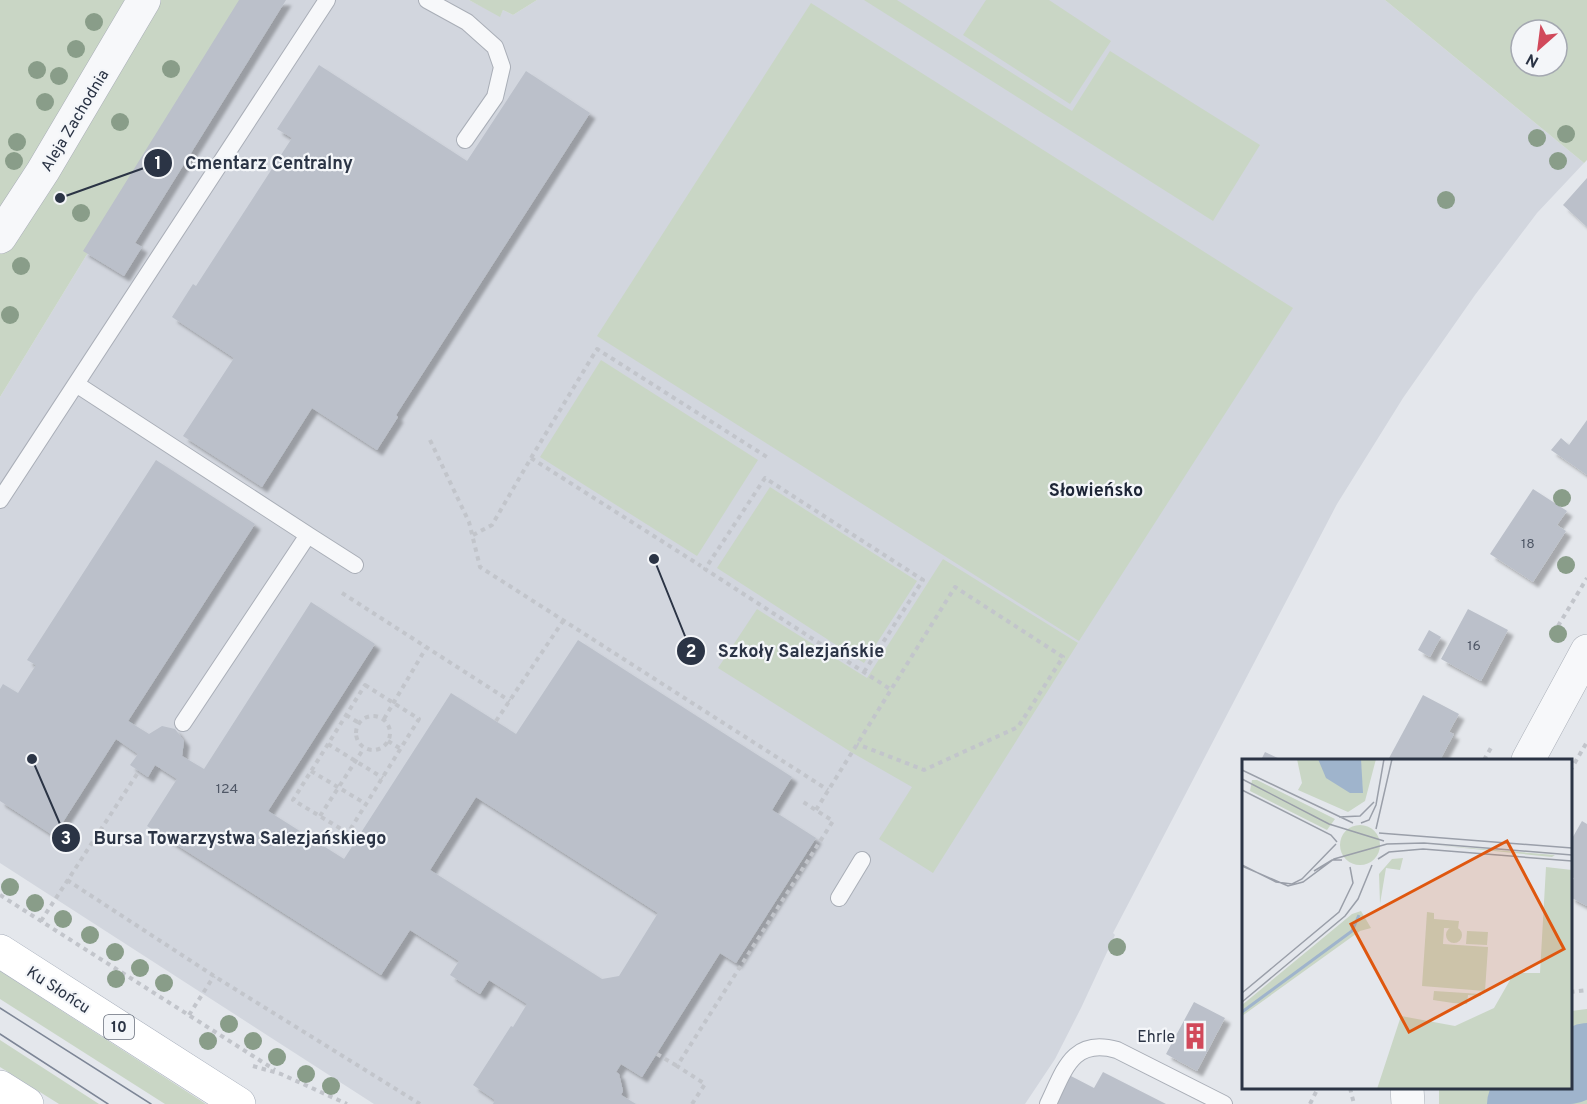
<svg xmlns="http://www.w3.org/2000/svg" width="1587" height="1104" font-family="Overpass,sans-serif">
	<defs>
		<filter id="shadow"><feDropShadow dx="5.5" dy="5.5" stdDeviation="1.5" flood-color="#0004"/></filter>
	</defs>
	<rect width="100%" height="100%" fill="#e4e7ec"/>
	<path fill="#d2d6de" d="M242,0H469L500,16L503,10L513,15L537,0H1385L1584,163L1537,213L1475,295L1403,398L1337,504L1113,933L1115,935L1081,1008L1055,1059L1025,1104H374L0,863V397Z"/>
	<path fill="#c9d6c5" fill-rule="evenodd" d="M0,0H242L0,397Z
		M469,0H537L513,15L503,10L500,17Z
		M864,0H897L1072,111L1110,51L1260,145L1213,221Z
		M986,0H1049L1111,41L1070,104L963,35Z
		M1385,0H1587V160L1584,163ZM1521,30H1557V66H1521Z
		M811,3L1293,308L1079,641L597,336Z
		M601,360L758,460L697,556L540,457Z
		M770,487L917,581L864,663L717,568Z
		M943,559L1078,643L933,873L879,839L912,787L851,752L718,668L757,609L867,678Z
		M0,971L206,1104H165L0,999Z
		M1587,1009V1104H1439V1088H1570L1571,1011Z
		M0,1040L99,1104H59L0,1067Z"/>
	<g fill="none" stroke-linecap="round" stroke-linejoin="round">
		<path stroke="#9fb4cc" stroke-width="72" d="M1570,1068L1587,1059
			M1523,1104L1539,1088"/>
	</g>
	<path fill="#bbc0ca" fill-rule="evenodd" filter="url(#shadow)" d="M239,0H286L135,243L142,247L124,276L83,251Z
		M319,65L467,161L526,71L590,113L396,415L398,417L377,450L312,408L262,487L183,436L234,358L172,317L193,284L196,286L292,138L277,129Z
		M1587,178V227L1563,205Z
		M1587,420V475L1551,450L1561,438L1569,445Z
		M156,460L255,524L128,721L149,734L162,726L175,729L184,741L182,756L204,769L311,602L375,644L268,811L344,859L451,693L516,734L578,640L792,777L772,810L816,838L736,963L720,953L642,1077L621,1064L616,1072L619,1074L623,1091L621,1095L636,1104H493L495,1100L473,1085L511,1026L513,1027L527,1004L489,980L480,994L450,975L459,961L410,930L381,975L147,826L177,779L155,765L148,777L130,765L138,754L116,739L54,836L0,801V689L3,684L18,693L36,665L27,660ZM476,797L658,913L619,976L602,979L430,870Z
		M1533,489L1567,511L1557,525L1566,531L1533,582L1490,554Z
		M1468,609L1508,630L1481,681L1441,659Z
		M1429,630L1441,637L1430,657L1418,650Z
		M1423,695L1459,714L1449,732L1454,734L1440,760H1388Z
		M1265,752L1282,760H1261Z
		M1582,821L1587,824V906L1570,897V885L1574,878L1570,877V842Z
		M1194,1002L1225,1018L1197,1071L1166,1054Z
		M1103,1072L1166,1104H1054L1069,1075L1094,1088Z"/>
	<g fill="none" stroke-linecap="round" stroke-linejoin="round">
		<defs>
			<path id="lane" d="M427,0L467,22L495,47L502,67L495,97L465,140
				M76,384L308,535L183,723
				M0,500L327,0
				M308,535L355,565
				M839,898L862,860
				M1048,1104C1064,1071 1072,1037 1117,1050L1224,1104"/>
			<path id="street" d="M0,237L43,171L144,0
				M1528,760L1587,651
				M1407,1088L1408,1104"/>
			<path id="primary" d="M0,951L239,1104
				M0,1087L27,1104"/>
		</defs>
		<use href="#lane" stroke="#a9aeb7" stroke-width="18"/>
		<use href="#street" stroke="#a9aeb7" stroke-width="34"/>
		<use href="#primary" stroke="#a3abb8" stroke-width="34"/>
		<path stroke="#c2c5cb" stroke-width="4" stroke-dasharray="4.5 4.5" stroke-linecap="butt" d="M430,440L469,522L480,567L828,790
			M531,458L597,349L770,459
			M473,535L492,525L531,458L701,566
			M342,593L510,701
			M1558,626L1587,578
			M864,672L923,580L765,478L705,569L890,689
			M365,685L419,719L348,833L293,800Z
			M346,715L359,723
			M356 733a17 17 0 1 1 34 0a17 17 0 1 1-34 0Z
			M384,719L426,648
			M496,721L563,621
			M388,741L401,749
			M328,744L383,778
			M1484,760L1492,746
			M311,771L366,804
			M1570,771L1587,742
			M816,810L955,587L1063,657L1018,727L924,770L857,744
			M320,816L364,748
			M67,880L214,976L420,1104
			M0,895L275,1070
			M41,921L139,771
			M1570,992L1587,990
			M189,1015L214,976
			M657,1054L677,1066
			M253,1066L281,1074L347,1104
			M1350,1088L1354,1104
			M692,1104L705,1084L677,1066L833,821L800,800
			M1310,1104L1318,1088"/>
		<use href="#lane" stroke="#f7f8fa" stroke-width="16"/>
		<use href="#street" stroke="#f7f8fa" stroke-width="33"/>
		<use href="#primary" stroke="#fff" stroke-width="33"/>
		<path stroke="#7d8696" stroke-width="1.5" d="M0,1008L151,1104
			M0,1034L108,1104"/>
	</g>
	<g fill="#899d89">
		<circle cx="94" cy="22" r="9"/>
		<circle cx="76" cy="49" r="9"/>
		<circle cx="171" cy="69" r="9"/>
		<circle cx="37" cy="70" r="9"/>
		<circle cx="59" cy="76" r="9"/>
		<circle cx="45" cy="102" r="9"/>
		<circle cx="120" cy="122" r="9"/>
		<circle cx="1566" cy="134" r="9"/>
		<circle cx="1537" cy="138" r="9"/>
		<circle cx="17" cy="142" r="9"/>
		<circle cx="14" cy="161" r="9"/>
		<circle cx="1558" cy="161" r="9"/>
		<circle cx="1446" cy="200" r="9"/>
		<circle cx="81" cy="213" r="9"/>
		<circle cx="21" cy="266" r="9"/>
		<circle cx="10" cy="315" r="9"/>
		<circle cx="1562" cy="498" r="9"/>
		<circle cx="1566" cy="565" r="9"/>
		<circle cx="1558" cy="634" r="9"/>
		<circle cx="10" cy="887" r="9"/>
		<circle cx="35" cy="903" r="9"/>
		<circle cx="63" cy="919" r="9"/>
		<circle cx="90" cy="935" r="9"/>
		<circle cx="1117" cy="947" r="9"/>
		<circle cx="115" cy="952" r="9"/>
		<circle cx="140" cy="968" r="9"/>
		<circle cx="116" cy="979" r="9"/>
		<circle cx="164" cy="983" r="9"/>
		<circle cx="229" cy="1024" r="9"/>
		<circle cx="208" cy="1041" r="9"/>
		<circle cx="253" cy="1041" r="9"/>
		<circle cx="277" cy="1057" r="9"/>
		<circle cx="306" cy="1074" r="9"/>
		<circle cx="331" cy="1086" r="9"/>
	</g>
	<defs>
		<symbol id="building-bare" viewBox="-9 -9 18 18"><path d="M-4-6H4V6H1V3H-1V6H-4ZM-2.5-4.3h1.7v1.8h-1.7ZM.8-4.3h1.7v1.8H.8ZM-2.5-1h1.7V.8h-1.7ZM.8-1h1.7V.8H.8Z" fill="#d1495b" stroke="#f4f6f9" stroke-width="2.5" paint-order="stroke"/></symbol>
	</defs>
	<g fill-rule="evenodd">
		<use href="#building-bare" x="1176" y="1017" width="38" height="38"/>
	</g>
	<g text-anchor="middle" stroke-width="4.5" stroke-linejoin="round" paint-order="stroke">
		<g font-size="14" fill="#4f5766">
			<text x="1528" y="548">18</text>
			<text x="1474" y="650">16</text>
			<text x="227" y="793">124</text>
		</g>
		<rect fill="#f4f6f9" stroke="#676e7b" stroke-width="1.5" x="104" y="1015" width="30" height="24" rx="4.5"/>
		<g font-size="15" font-weight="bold" fill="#2b3445">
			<text x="119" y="1032">10</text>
		</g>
		<g font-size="16" fill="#2b3445" stroke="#f4f6f9">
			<text transform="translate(74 120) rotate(-59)" y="6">Aleja Zachodnia</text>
			<text transform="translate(59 989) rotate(33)" y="6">Ku Słońcu</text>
		</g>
		<g font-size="16" fill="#2b3445" stroke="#f4f6f9" text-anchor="end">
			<text x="1175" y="1042">Ehrle</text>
		</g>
		<g font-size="18" font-weight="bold" fill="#1d2536" stroke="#f4f6f9">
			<text x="1096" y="496">Słowieńsko</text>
		</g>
	</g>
	<g transform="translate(1242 759)">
		<rect width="330" height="330" fill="#e4e7ec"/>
		<path d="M55,0H134L123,42L106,53L56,31L60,24ZM10,21H15L93,60L85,71L8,32ZM98 86a20 20 0 1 1 40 0a20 20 0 1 1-40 0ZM192,86L313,96L310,98ZM161,99L158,111L144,109L138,145L137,115L150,100ZM304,108L330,111V330H135L159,257L213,267L252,249L272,214H298ZM119,152L129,169L118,172L0,257V246L110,155ZM185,153L192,154V160L217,162L216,170L202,169L201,185L246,188L243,232L180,227ZM204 176a8 8 0 1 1 16 0a8 8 0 1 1-16 0ZM225,172L246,173L245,186L224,185ZM192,232L239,235V237L226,236L225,245L211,244L191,241Z" fill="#c9d6c5"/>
		<path d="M76,0H119L121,34H108L84,19Z" fill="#9fb4cc"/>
		<path fill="none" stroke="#9fb4cc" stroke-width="3" d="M0,253L110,172L117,156"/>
		<path fill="none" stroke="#9a9fa9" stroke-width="1.5" d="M0,11L111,64M0,20L87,65L142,82M0,31L89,76L95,83M97,58L118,57L132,43M119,64L127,61L134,46L142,0M134,70L150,0M137,74L330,89M136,100L147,93L181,90L330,102M0,106L34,123L50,125L60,120L94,85M0,107L46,127L61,123L92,100L145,85L182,84L330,96M72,112L90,101H100M0,234L97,153L111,124L108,108M0,243L103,157L116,140L130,106"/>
		<path fill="#df570f" fill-opacity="0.15" stroke="#df570f" stroke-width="3" d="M265,82L322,190L167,273L109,165Z"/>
		<rect width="330" height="330" fill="none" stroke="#2b3445" stroke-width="3"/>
	</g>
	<path fill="none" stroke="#2b3445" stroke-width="2" d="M60 198L158 163M654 559L691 651M32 759L66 838"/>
	<g fill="#2b3445" stroke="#f4f6f9" stroke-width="2">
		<circle cx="60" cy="198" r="6"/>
		<circle cx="654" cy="559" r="6"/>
		<circle cx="32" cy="759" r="6"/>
		<circle cx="158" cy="163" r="15"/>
		<circle cx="691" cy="651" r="15"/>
		<circle cx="66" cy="838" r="15"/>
	</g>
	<g font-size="18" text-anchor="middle" font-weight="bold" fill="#fff">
		<text x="158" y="169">1</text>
		<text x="691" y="657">2</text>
		<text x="66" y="844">3</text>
	</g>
	<g font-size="18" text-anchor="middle" font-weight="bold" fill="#2b3445" stroke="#f4f6f9" stroke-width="4.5" stroke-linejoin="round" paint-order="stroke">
		<text x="269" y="169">Cmentarz Centralny</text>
		<text x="801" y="657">Szkoły Salezjańskie</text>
		<text x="240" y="844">Bursa Towarzystwa Salezjańskiego</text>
	</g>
	<g transform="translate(1539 48) rotate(208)"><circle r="28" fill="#f4f6f9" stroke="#a4a8b1" stroke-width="1.5"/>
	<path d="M0-4.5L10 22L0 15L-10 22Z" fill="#d1495b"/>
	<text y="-9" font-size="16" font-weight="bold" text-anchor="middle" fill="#2b3445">N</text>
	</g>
</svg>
